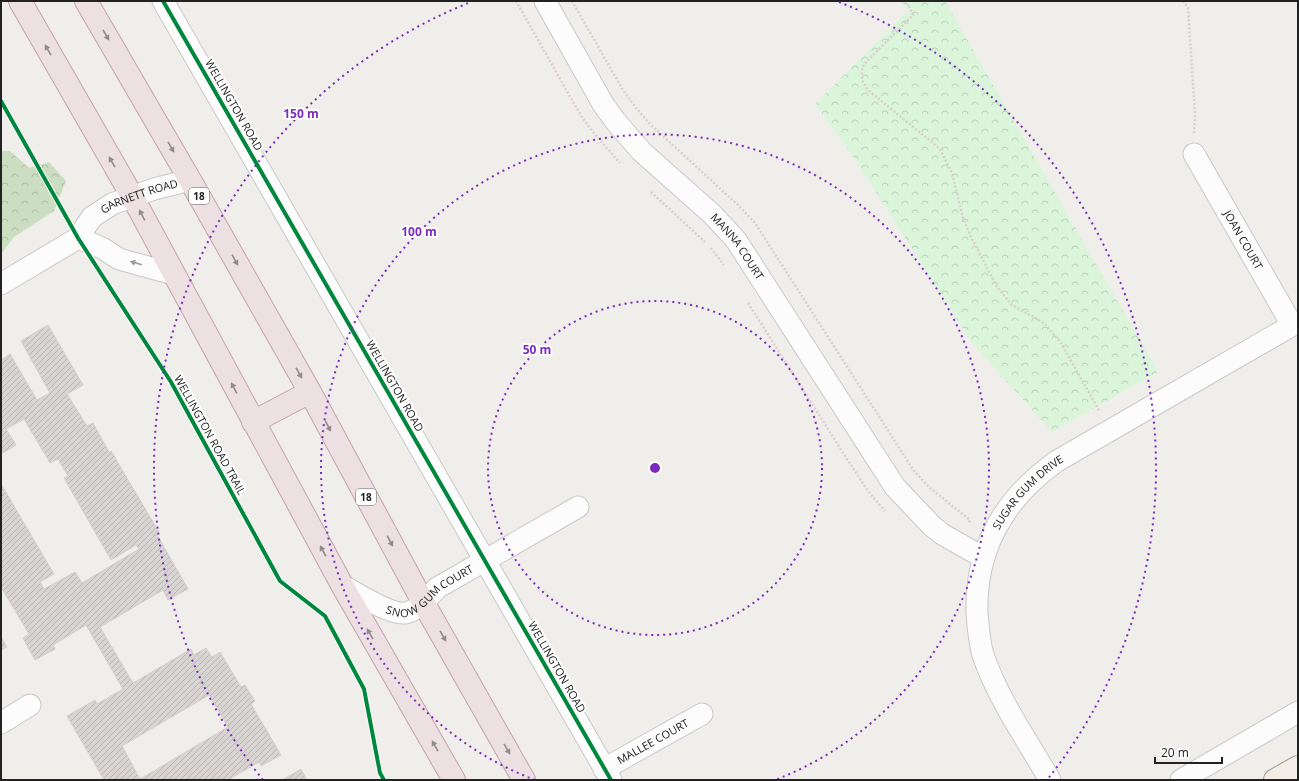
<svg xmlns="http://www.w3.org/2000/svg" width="1299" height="781" font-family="'Open Sans',sans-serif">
	<defs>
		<pattern id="forest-crowns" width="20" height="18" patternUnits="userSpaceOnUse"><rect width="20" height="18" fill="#cbdec1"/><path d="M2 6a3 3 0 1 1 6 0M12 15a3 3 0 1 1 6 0" fill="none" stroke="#aebea6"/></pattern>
		<pattern id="park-crowns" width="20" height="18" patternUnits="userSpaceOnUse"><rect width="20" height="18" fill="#daf5da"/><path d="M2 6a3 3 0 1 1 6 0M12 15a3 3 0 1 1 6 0" fill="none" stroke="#bbd2bb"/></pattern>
		<pattern id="building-hatch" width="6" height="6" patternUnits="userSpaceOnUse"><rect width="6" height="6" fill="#d7d4d2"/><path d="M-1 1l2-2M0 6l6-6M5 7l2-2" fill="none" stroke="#b8b6b4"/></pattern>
	</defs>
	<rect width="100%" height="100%" fill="#f0eeeb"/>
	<path fill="url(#forest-crowns)" d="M1,151H10L29,168L49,162L66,181L54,211L14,237L1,254Z"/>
	<path fill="url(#park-crowns)" d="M902,1H945L1158,372L1052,432L972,343L851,153L815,104L908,11Z"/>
	<path fill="url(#building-hatch)" stroke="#d3d0cc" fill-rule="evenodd" d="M48,325L83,385L67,394L87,426L93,423L109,452L111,451L159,532L156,533L188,589L168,600L163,590L100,627L133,683L191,649L194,655L206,648L212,657L220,652L241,687L245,685L255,701L251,704L281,755L261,766L259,762L228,780H104L67,716L95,700L97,704L123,689L86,625L53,645L55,649L35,660L23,638L29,634L1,587V484L54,574L40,582L44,589L75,572L82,583L139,549L136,545L111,560L64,478L68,476L58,459L50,463L24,419L6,429L16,445L1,454V360L10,354L37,400L50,393L21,341ZM209,695L228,727L140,779L122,746Z
		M1,637L7,647L1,650Z
		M301,769L307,780H282Z"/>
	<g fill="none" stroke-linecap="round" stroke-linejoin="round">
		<defs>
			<g id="street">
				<path d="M163,1L611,780"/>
				<path id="s1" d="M545,1L603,104L616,122L642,152L712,214L736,240L895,487L932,526L942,534L984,558"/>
				<path id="s2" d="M1194,154L1292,325"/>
				<path d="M78,238L102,248L119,259L173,274"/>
				<path id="s3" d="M1,284L78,238L92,217L112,204L154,189L190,180"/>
				<path id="s4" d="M342,585C356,593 390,615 405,613C418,611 429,597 437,588L578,507"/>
				<path d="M1,723L30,705"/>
				<path id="s5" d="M604,769L702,714"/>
				<path id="s6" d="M1050,780C1027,740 998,699 983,655C979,641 978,626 977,613C975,548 1005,498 1057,461L1298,322"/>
				<path d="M1181,780L1298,712"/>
			</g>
			<path id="primary" d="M1275,780L1298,767"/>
			<path id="highway" d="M20,1L132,196L342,585L454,780
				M86,1L190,180L310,392L423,602L524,780
				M253,422L310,392"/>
		</defs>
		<use href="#street" stroke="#c9c8c7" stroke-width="23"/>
		<use href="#primary" stroke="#a79c86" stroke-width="24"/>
		<use href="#highway" stroke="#c5a2ac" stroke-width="24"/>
		<path stroke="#dccecd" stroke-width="2.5" stroke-dasharray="2 2" stroke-linecap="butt" d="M516,1L581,116L593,132L620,163
			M572,1L623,90L636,108L650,124L739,206L755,223L914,471L929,487L970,520L968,524
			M1183,1L1188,8L1195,114L1194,133
			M909,6L913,15L864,64L862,70V77L863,82L868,90L940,149L952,173L963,218L971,237L997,287L1012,305L1044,323L1061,343L1100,412
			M651,192L705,242
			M711,248L724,265
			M748,303L847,459L868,491L885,511"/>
		<use href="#street" stroke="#fdfcfc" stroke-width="21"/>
		<use href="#primary" stroke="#f3ede7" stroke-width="22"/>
		<use href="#highway" stroke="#ece0e2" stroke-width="22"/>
		<defs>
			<path id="cycleway" d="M163,1L611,780
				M1,101L78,238L171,382L280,581L325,616L364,689L380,773L384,780"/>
		</defs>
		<use href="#cycleway" stroke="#fff" stroke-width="6"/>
		<use href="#cycleway" stroke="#00873e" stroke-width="4"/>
	</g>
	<defs><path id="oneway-solid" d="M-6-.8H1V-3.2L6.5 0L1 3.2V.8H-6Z"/></defs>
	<g fill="#918a8c">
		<use href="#oneway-solid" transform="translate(106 35) rotate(60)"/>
		<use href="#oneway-solid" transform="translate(48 50) rotate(-120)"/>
		<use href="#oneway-solid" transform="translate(171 147) rotate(60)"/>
		<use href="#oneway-solid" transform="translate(112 162) rotate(-120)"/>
		<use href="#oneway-solid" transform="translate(142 215) rotate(-118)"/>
		<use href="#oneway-solid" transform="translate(235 260) rotate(61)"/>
		<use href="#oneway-solid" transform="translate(299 373) rotate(61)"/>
		<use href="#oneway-solid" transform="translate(234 388) rotate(-118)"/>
		<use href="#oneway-solid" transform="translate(328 426) rotate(62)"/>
		<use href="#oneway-solid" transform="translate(390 541) rotate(62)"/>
		<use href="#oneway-solid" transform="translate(323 551) rotate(-119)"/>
		<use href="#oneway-solid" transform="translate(370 634) rotate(-120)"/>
		<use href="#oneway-solid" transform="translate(443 636) rotate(60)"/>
		<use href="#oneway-solid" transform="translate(435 746) rotate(-120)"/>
		<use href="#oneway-solid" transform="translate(507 749) rotate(60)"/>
	</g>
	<use fill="#9a9a9a" href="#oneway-solid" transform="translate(136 263) rotate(-164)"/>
	<g fill="none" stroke="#7b2cbf" stroke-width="2" stroke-dasharray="2 4">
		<circle cx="655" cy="468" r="167"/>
		<path d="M535 780A334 334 0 1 1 775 780"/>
		<path d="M263 780A501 501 0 0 1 471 2M839 2A501 501 0 0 1 1047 780"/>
	</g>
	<g text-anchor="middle" stroke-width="4" stroke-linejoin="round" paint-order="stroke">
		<g fill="#fff" stroke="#646464" stroke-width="1">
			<rect x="189" y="188" width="20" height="16" rx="3"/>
			<rect x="356" y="489" width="20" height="16" rx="3"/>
		</g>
		<g font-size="10" font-weight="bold" fill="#222">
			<text x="199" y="200">18</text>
			<text x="366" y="501">18</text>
		</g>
		<g font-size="11" fill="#222" stroke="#fff">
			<text transform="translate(234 105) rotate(60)" y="4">WELLINGTON ROAD</text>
			<text dy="4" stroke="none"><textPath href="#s3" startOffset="167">GARNETT ROAD</textPath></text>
			<text dy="4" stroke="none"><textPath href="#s2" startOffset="99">JOAN COURT</textPath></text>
			<text dy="4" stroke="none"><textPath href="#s1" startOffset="315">MANNA COURT</textPath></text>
			<text transform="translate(395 386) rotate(60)" y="4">WELLINGTON ROAD</text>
			<text transform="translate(210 435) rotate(61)" y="4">WELLINGTON ROAD TRAIL</text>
			<text dy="4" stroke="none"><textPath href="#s6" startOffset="321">SUGAR GUM DRIVE</textPath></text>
			<text dy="4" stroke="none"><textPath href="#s4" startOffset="101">SNOW GUM COURT</textPath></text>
			<text transform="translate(557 667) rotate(60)" y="4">WELLINGTON ROAD</text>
			<text dy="4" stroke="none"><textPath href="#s5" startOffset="56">MALLEE COURT</textPath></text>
		</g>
	</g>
	<circle cx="655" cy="468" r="6" fill="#7b2cbf" stroke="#fff" stroke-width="2"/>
	<g font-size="12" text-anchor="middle" font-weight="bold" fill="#7b2cbf" stroke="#fff" stroke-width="4" stroke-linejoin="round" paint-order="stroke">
		<text x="301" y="118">150 m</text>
		<text x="419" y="236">100 m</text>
		<text x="537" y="354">50 m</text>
	</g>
	<rect width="1299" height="781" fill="none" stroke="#222222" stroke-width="4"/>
	<path d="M1155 757v6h67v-6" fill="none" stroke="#222222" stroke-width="2"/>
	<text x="1161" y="757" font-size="12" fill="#222222" stroke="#ffffff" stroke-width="3" paint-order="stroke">20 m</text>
</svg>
